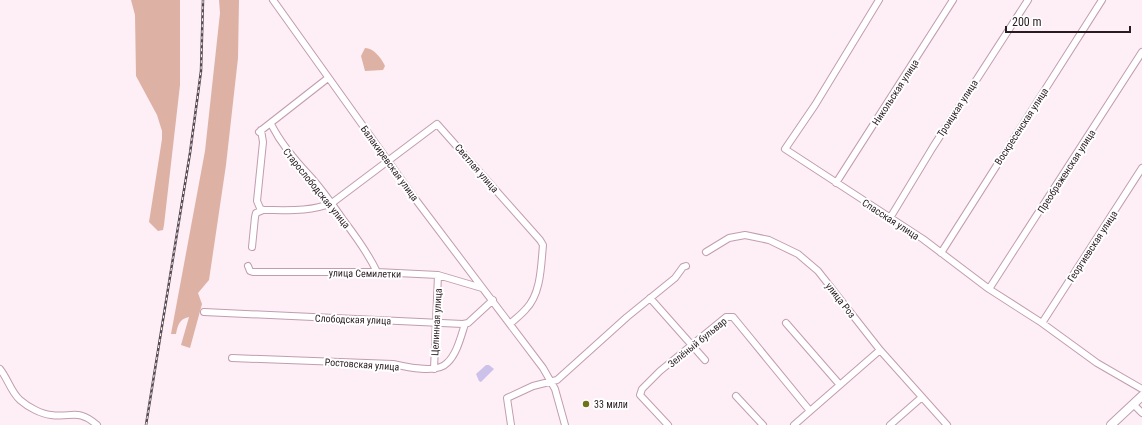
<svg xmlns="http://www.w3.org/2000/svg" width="1142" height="425" font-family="'Roboto Condensed',sans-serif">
	<rect width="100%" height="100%" fill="#feeef6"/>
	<path fill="#ddb2a5" d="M131,0H180V85L164,225L163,230L158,231L149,222L162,139V131L157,115L136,76L135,15Z
		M219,0H239L238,58L226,165L209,280L198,293L202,304L190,348L181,345L189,317C179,319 178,325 176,334H171L205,151L220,13Z
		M365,48C374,48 382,59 385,66L383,70L365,71L361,56Z"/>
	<path fill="#ccc2e9" d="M486,365H489L494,369L481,382L479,381L476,374Z"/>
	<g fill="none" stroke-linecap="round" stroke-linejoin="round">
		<defs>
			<path id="minor" d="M273,0L416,200L543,368L555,389L565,425
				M879,0L815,105L785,149L923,239L989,289L1042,323L1097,363L1142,389
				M271,124C281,144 294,159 309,175C322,189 333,205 344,221C357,238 368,253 377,272
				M259,132L328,78
				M836,183L953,0
				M263,210C287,210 310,212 332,203L437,124L540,240L543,245C541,266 541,294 526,309C521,315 515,319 510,324
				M890,218L933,147L1028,0
				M252,247L255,217L256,213L263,210L260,208L257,201L263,142L261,130
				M706,252L729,238L745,235L769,240L798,254L818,271L880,350L947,425
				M941,253L1102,0
				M248,266L250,271L253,272H377L438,275L482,288
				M989,289L1142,52
				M650,298L705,360
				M204,312L463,324L468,323L493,300
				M786,323L840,385
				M1042,323L1142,168
				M232,358L393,364C406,367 437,374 447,363C457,354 461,336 465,324
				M0,369C8,379 11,392 20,400C28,407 41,414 51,415C72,418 78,408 97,425
				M434,369L438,275
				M736,396L763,425
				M1133,404L1142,413
				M511,425L507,398L533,386L557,380L627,317L675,278L683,267L686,266
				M668,425L640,395L642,389L660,371L726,317H733L810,411
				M794,425L880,350
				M890,425L922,397"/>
			<path id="major" d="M1111,425L1142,396"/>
		</defs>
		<use href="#minor" stroke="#c19daf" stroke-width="8"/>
		<use href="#major" stroke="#c19daf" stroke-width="10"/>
		<use href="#minor" stroke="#fff" stroke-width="6"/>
		<use href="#major" stroke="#fff" stroke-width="8"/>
		<defs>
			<path id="rail" d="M146,425L190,153L201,71L203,0"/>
		</defs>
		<use href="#rail" stroke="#574950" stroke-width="2.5"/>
		<use href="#rail" stroke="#fff" stroke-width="1" stroke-dasharray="3" stroke-linecap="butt"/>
	</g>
	<circle fill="#6f7218" stroke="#fff" stroke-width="1.5" cx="586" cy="404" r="4"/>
	<g text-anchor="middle" stroke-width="4" stroke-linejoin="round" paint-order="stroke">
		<g font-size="10" fill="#291b22" stroke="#fff">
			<text transform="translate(895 92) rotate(-57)" y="4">Никольская улица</text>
			<text transform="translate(957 108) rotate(-57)" y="4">Троицкая улица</text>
			<text transform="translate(1021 126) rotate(-57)" y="4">Воскресенская улица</text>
			<text transform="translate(390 163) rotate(54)" y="4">Балакиревская улица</text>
			<text transform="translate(477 168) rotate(49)" y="4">Светлая улица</text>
			<text transform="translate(1066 171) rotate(-57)" y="4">Преображенская улица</text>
			<text transform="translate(317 188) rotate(51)" y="4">Старослободская улица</text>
			<text transform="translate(891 219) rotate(33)" y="4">Спасская улица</text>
			<text transform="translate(1092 246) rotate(-57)" y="4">Георгиевская улица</text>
			<text transform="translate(365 273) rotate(1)" y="4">улица Семилетки</text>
			<text transform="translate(841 300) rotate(52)" y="4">улица Роз</text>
			<text transform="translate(353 319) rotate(2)" y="4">Слободская улица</text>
			<text transform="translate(436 322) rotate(-87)" y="4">Целинная улица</text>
			<text transform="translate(697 342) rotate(-39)" y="4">Зелёный бульвар</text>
			<text transform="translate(362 364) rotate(4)" y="4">Ростовская улица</text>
		</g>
		<g font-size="10" fill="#291b22" stroke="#fff" text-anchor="start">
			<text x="594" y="408">33 мили</text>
		</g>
	</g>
	<path d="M1006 26v6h124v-6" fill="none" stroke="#291b22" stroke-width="2"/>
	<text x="1012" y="26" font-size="12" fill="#291b22" stroke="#ffffff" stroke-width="3" paint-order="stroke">200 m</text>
</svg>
